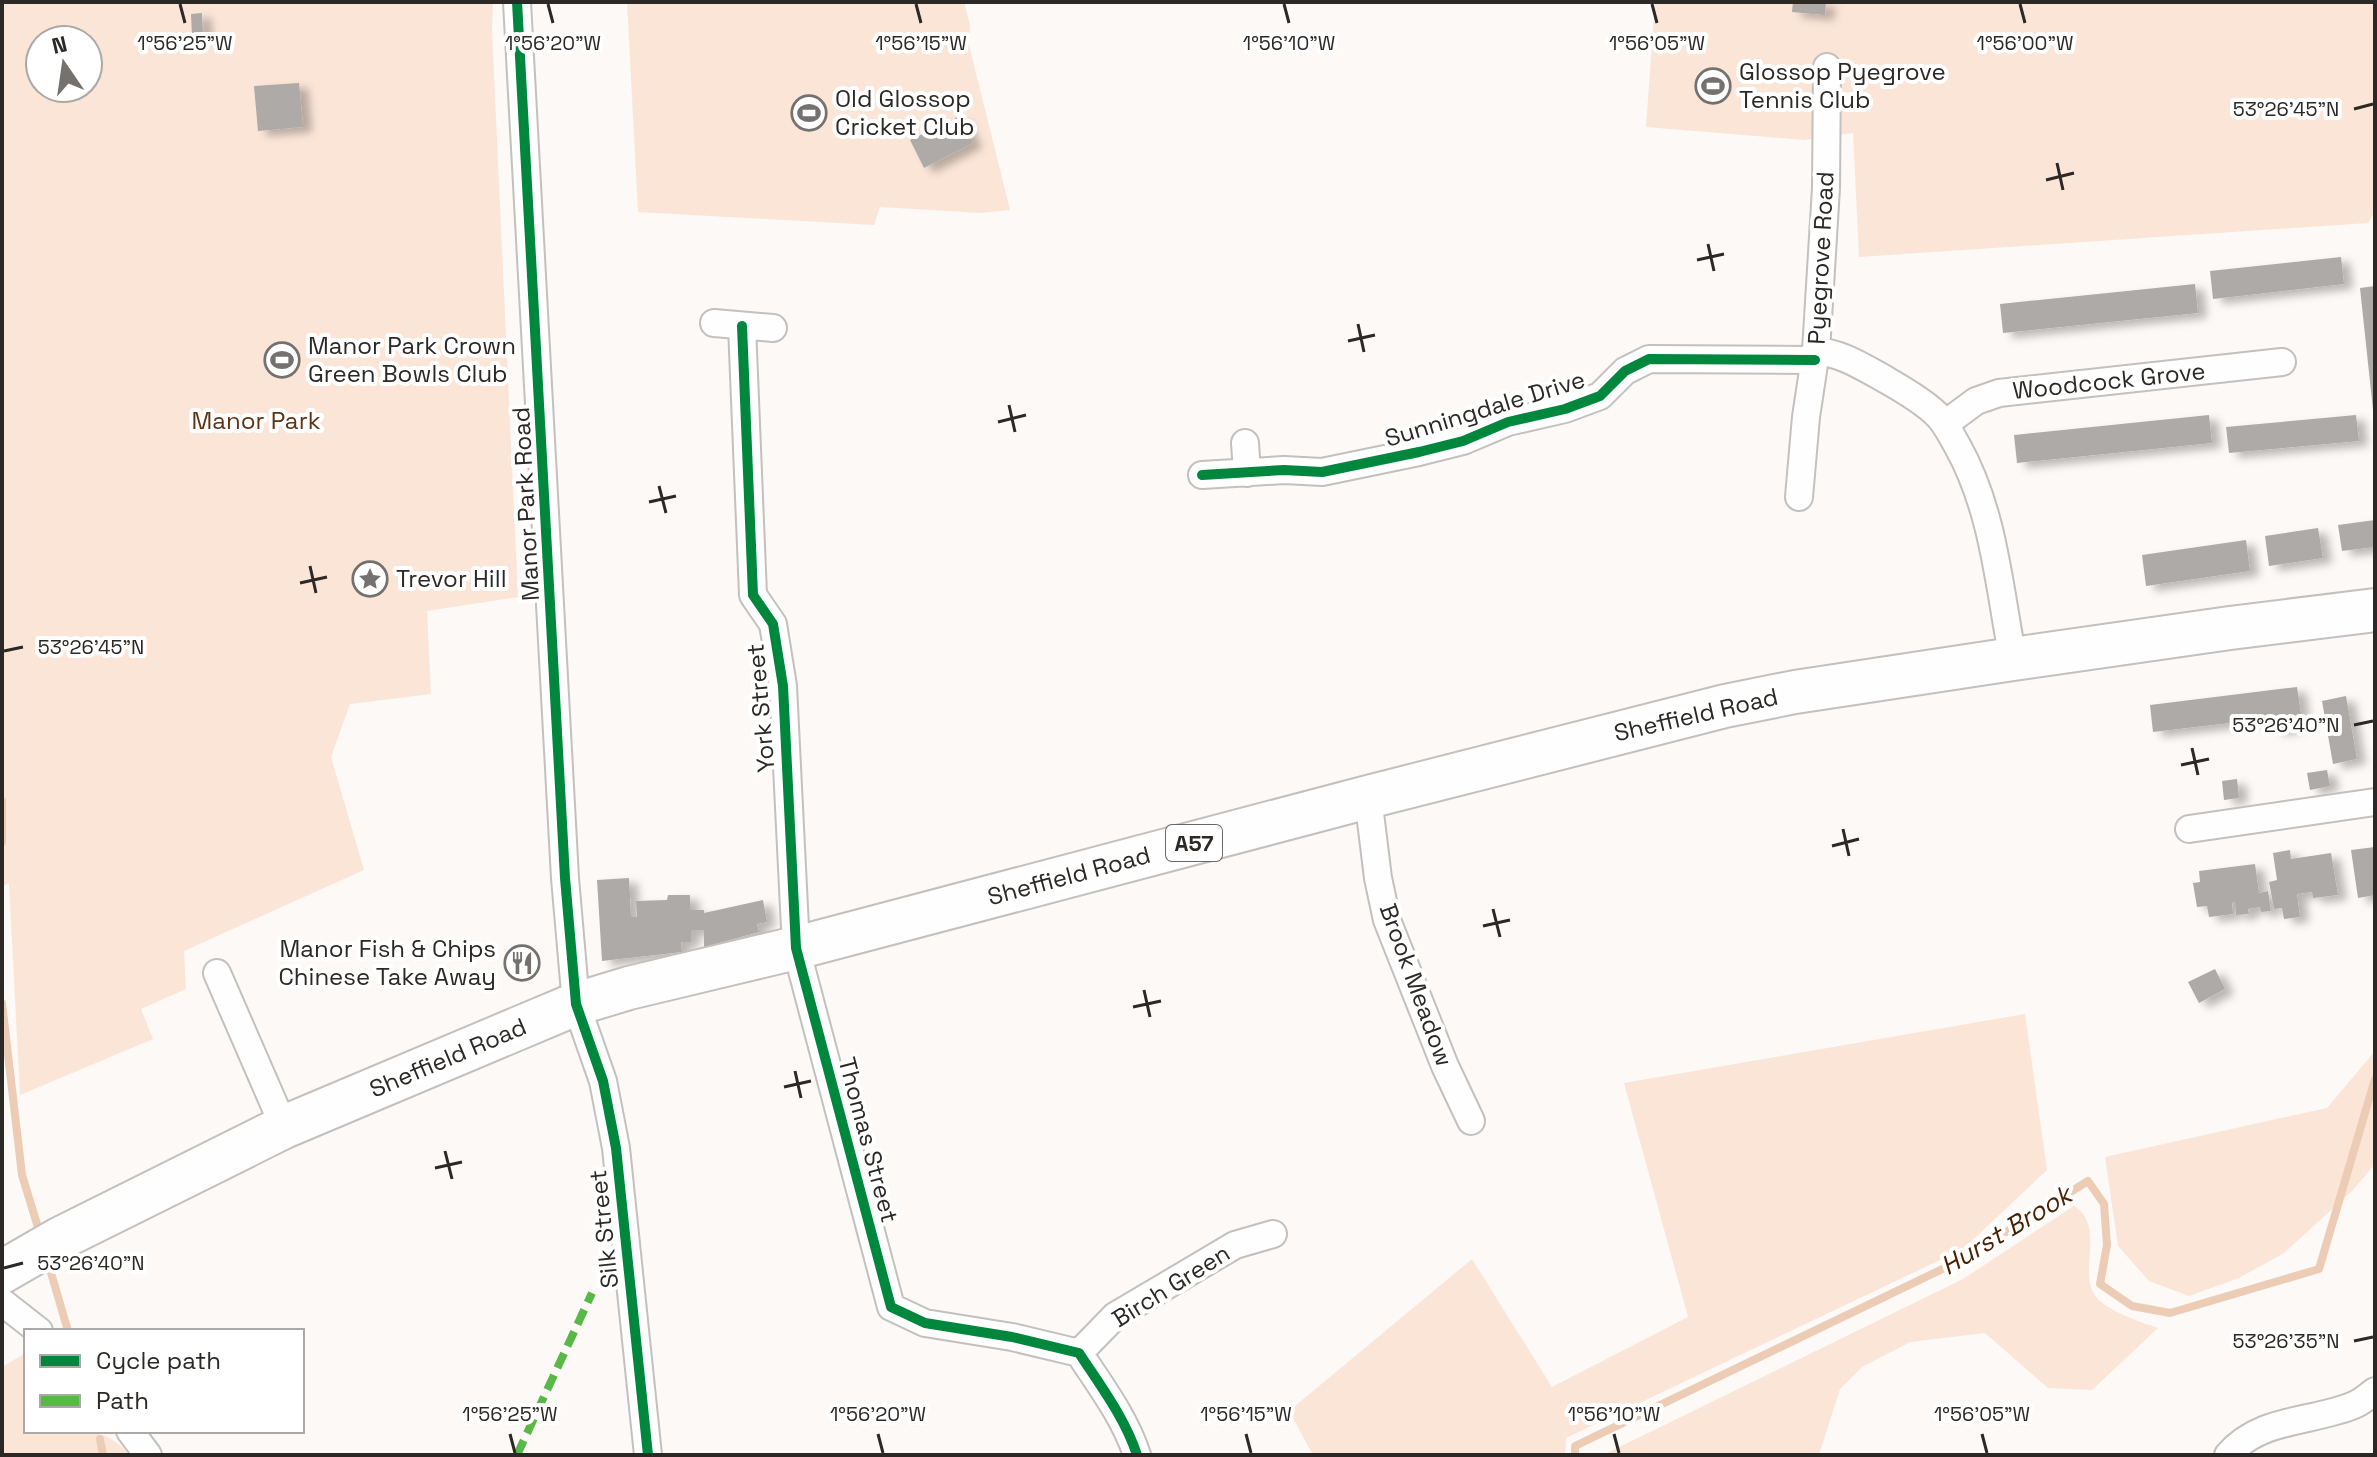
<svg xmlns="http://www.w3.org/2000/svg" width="2377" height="1457" font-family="'Space Grotesk',sans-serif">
	<defs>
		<filter id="shadow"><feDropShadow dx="9" dy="5" stdDeviation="4" flood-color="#0004"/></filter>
	</defs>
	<rect width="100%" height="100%" fill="#fcf9f6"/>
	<path fill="#fbe5d7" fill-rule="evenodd" d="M2,2H493L492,31L518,597L427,611L431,694L350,704L331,757L364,870L184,951L186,989L141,1009L153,1039L20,1095L9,883L2,887ZM40,40H88V88H40Z
		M627,2H964L970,25L969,45L1010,210L981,213L880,207L874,225L638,212Z
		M1655,2H2375V211L2368,223L1859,257L1853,133L1804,140L1646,127Z
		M2025,1014L2047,1170L1963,1249L1566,1438L1565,1455H1313L1289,1411L1472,1259L1552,1387L1688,1317L1624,1083Z
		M2375,1051V1164L2353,1190L2284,1253L2239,1278L2189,1296L2149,1281L2118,1246L2105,1157L2327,1108Z
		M2074,1206C2107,1226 2076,1275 2097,1298C2109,1312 2141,1322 2158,1328L2092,1390L2048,1388L1985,1333L1910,1342L1862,1367L1840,1389L1819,1455H1603L1963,1279Z
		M26,1353V1431C61,1431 106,1422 129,1455H2V1367Z"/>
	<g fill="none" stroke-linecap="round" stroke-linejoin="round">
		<path stroke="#edccb6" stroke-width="8" d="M2,801V842
			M2,1003L22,1175L40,1234
			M47,1259L68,1331
			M100,1439L103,1455
			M1575,1455V1446L1959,1261L2088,1181L2104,1204L2107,1245L2100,1284L2132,1306L2170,1313L2319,1269L2375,1079"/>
	</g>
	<path fill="#adaaa8" filter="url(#shadow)" d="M1793,2H1826L1825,15L1792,12Z
		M202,13L203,35L192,36L191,14Z
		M299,83L303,127L258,131L254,86Z
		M960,116L973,143L924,168L910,140Z
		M2341,257L2344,284L2213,299L2210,271Z
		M2195,284L2198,313L2003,333L2000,304Z
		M2375,286V410H2373L2360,288Z
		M2209,415L2212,443L2017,463L2014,435Z
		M2356,415L2359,441L2229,453L2226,427Z
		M2375,520V547L2342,551L2338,525Z
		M2318,528L2323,558L2269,566L2265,536Z
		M2246,540L2250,571L2146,586L2142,555Z
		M2297,687L2301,714L2290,716L2292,728L2273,730L2272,718L2153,732L2150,705Z
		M2346,696L2357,759L2333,764L2322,701Z
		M2327,770L2330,786L2310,790L2307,773Z
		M2237,779L2239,798L2224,800L2222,781Z
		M2375,847V895L2358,898L2351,850Z
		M2290,850L2291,859L2331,853L2338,895L2313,898L2312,892L2297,894L2300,917L2284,919L2282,908L2274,909L2269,882L2277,880L2273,853Z
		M2255,864L2259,893L2268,891L2271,911L2261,912L2260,907L2248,909L2249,914L2236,915L2235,902L2232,903L2233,914L2209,917L2207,906L2197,907L2193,883L2200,882L2199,871Z
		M629,878L631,917H637L636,901L667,900L668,895H690V910H704V913L763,900L767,922L757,924L759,932L704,947V930H691V942H681L682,952L602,961L597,880Z
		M2215,969L2225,989L2199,1003L2188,982Z"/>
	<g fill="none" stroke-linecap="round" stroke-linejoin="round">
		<defs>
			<path id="street" d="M517,2L565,878L576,1004L603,1081L616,1148L648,1455
				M714,323L773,328
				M742,326L753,595L773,624L783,686L796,948L891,1307L925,1323L1012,1337L1079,1353C1100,1385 1125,1418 1137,1455
				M1816,351C1841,353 1861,366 1883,378C1900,388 1920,399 1934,412C1945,421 1951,435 1958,447C1994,512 1999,587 2013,659
				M1945,424L1976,401L1999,393L2282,362
				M1245,443L1247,473
				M1202,475L1284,470L1322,472L1419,452L1463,441L1508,422L1565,409L1600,396L1625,371L1649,359L1815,360
				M1799,497L1806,417L1816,351L1826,188L1827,67
				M1368,797L1378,878L1387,920L1445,1066L1471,1121
				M2189,829L2375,802
				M217,973L284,1127
				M2,1302L39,1331
				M1079,1353L1115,1316L1235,1245L1273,1234
				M130,1431L148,1455
				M2228,1455C2261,1417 2311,1423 2354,1405C2362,1402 2369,1395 2375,1391"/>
			<path id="primary" d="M2,1272L61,1238L284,1127L576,1004L629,988L796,948L1368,797L1725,706L1795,692L2013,659L2230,628L2375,610"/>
		</defs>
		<use href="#street" stroke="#c3c0be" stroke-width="30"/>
		<use href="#primary" stroke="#c3c0be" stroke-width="46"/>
		<use href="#street" stroke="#fffefe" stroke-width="26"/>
		<use href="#primary" stroke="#fffefe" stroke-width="42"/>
		<path stroke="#58b947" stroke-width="8" stroke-dasharray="16 8" stroke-linecap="butt" d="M517,1455L592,1293"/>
		<defs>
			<path id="cycleway" d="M517,2L565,878L576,1004L603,1081L616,1148L648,1455
				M742,326L753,595L773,624L783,686L796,948L891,1307L925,1323L1012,1337L1079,1353C1100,1385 1125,1418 1137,1455
				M1202,475L1284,470L1322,472L1419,452L1463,441L1508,422L1565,409L1600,396L1625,371L1649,359L1815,360"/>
		</defs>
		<use href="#cycleway" stroke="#fff" stroke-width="15"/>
		<use href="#cycleway" stroke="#00873e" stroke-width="10"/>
	</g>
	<path fill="none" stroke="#2b2826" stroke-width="3" d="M180,4L185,23M548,4L553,23M916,4L921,23M1284,4L1289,23M1652,4L1657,23M2020,4L2025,23M2354,109L2373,104M2057,163L2063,190M2046,180L2074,173M1708,244L1714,271M1697,260L1724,254M1358,324L1364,352M1348,341L1375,335M1009,405L1015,432M998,422L1026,415M659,486L666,513M649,502L676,496M310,566L316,593M300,583L327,577M4,651L23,647M2354,725L2373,721M2192,748L2198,775M2181,765L2209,759M1843,829L1849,856M1832,846L1859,839M1493,909L1500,937M1483,926L1510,920M1144,990L1150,1017M1133,1007L1161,1001M795,1071L801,1098M784,1087L811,1081M445,1151L452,1179M435,1168L462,1162M4,1268L23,1263M2354,1341L2373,1337M510,1434L515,1453M878,1434L883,1453M1246,1434L1251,1453M1614,1434L1619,1453M1982,1434L1987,1453"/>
	<defs>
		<symbol id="stadium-ring" viewBox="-11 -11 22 22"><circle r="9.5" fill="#fff" stroke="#74716f" stroke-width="1.5"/><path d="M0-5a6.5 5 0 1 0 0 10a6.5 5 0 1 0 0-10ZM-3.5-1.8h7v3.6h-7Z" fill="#74716f"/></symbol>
		<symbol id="sight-ring" viewBox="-11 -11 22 22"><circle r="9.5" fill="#fff" stroke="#74716f" stroke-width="1.5"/><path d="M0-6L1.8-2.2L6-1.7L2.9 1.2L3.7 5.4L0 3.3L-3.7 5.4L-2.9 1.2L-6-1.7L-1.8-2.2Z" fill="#74716f"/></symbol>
		<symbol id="restaurant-ring" viewBox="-11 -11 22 22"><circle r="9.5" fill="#fff" stroke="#74716f" stroke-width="1.5"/><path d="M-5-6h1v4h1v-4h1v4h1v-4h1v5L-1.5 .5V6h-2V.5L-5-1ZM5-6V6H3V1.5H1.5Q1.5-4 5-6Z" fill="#74716f"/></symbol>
	</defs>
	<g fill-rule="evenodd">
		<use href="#stadium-ring" x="1693" y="66" width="40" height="40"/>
		<use href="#stadium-ring" x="789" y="93" width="40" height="40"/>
		<use href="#stadium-ring" x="262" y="340" width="40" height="40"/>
		<use href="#sight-ring" x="350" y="559" width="40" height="40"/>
		<use href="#restaurant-ring" x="502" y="943" width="40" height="40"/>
	</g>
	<g text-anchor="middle" stroke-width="8" stroke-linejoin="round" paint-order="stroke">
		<rect fill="#fff" stroke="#6b6867" stroke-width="2" x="1166" y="825" width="56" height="36" rx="6"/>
		<g font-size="22" font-weight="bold" fill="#2b2826">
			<text x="1194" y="851">A57</text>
		</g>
		<g font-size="24" fill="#2b2826" stroke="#fff" text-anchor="start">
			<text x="1739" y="80">Glossop Pyegrove<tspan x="1739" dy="28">Tennis Club</tspan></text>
			<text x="835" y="107">Old Glossop<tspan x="835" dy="28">Cricket Club</tspan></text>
			<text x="308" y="354">Manor Park Crown<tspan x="308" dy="28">Green Bowls Club</tspan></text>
			<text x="396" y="587">Trevor Hill</text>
			<text x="496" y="957" text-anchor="end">Manor Fish &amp; Chips<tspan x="496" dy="28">Chinese Take Away</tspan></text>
		</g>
		<g font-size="24" fill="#2b2826" stroke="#fff">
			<text transform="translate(1821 258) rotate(-87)" y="8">Pyegrove Road</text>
			<text transform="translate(2109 381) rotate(-6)" y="8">Woodcock Grove</text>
			<text transform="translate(1485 409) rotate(-17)" y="8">Sunningdale Drive</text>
			<text transform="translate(526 504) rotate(-93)" y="8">Manor Park Road</text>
			<text transform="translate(761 708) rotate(-95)" y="8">York Street</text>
			<text transform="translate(1696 715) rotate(-13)" y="8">Sheffield Road</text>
			<text transform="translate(1069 876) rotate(-15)" y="8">Sheffield Road</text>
			<text transform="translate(1416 985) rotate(70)" y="8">Brook Meadow</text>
			<text transform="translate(448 1058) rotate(-23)" y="8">Sheffield Road</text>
			<text transform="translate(868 1140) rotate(75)" y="8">Thomas Street</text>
			<text transform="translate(604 1229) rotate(-96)" y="8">Silk Street</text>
			<text transform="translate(1171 1286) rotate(-32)" y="8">Birch Green</text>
		</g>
		<g font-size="24" fill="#5f3313" stroke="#fff">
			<text x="256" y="429">Manor Park</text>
		</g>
		<g font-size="26" font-style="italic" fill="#491f00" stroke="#fff">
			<text transform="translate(2006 1230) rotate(-31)" y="9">Hurst Brook</text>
		</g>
	</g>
	<g font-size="20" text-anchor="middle" fill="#2b2826" stroke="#fff" stroke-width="8" stroke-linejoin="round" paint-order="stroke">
		<text x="185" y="50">1°56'25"W</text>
		<text x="553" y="50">1°56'20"W</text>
		<text x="921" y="50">1°56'15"W</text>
		<text x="1289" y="50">1°56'10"W</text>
		<text x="1657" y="50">1°56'05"W</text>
		<text x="2025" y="50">1°56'00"W</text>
		<text x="2286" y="116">53°26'45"N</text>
		<text x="91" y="654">53°26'45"N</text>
		<text x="2286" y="732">53°26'40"N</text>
		<text x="91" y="1270">53°26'40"N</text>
		<text x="2286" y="1348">53°26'35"N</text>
		<text x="510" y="1421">1°56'25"W</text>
		<text x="878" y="1421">1°56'20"W</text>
		<text x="1246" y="1421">1°56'15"W</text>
		<text x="1614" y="1421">1°56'10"W</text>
		<text x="1982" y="1421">1°56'05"W</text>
	</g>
	<rect width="2377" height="1457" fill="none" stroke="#2b2826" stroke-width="8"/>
	<rect x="24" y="1329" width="280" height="104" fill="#ffffff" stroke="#aaa9a8" stroke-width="2"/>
	<rect x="40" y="1355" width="40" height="12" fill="#00873e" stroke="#aaa9a8" stroke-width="2"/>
	<text x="96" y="1369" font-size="24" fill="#2b2826">Cycle path</text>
	<rect x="40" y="1395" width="40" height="12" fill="#58b947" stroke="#aaa9a8" stroke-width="2"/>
	<text x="96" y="1409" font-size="24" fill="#2b2826">Path</text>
	<g transform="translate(64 64) rotate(347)"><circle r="38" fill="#ffffff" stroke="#aaa9a8" stroke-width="2"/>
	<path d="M0-6L14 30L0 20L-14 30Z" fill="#74716f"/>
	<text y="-12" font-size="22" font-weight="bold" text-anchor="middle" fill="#2b2826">N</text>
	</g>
</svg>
